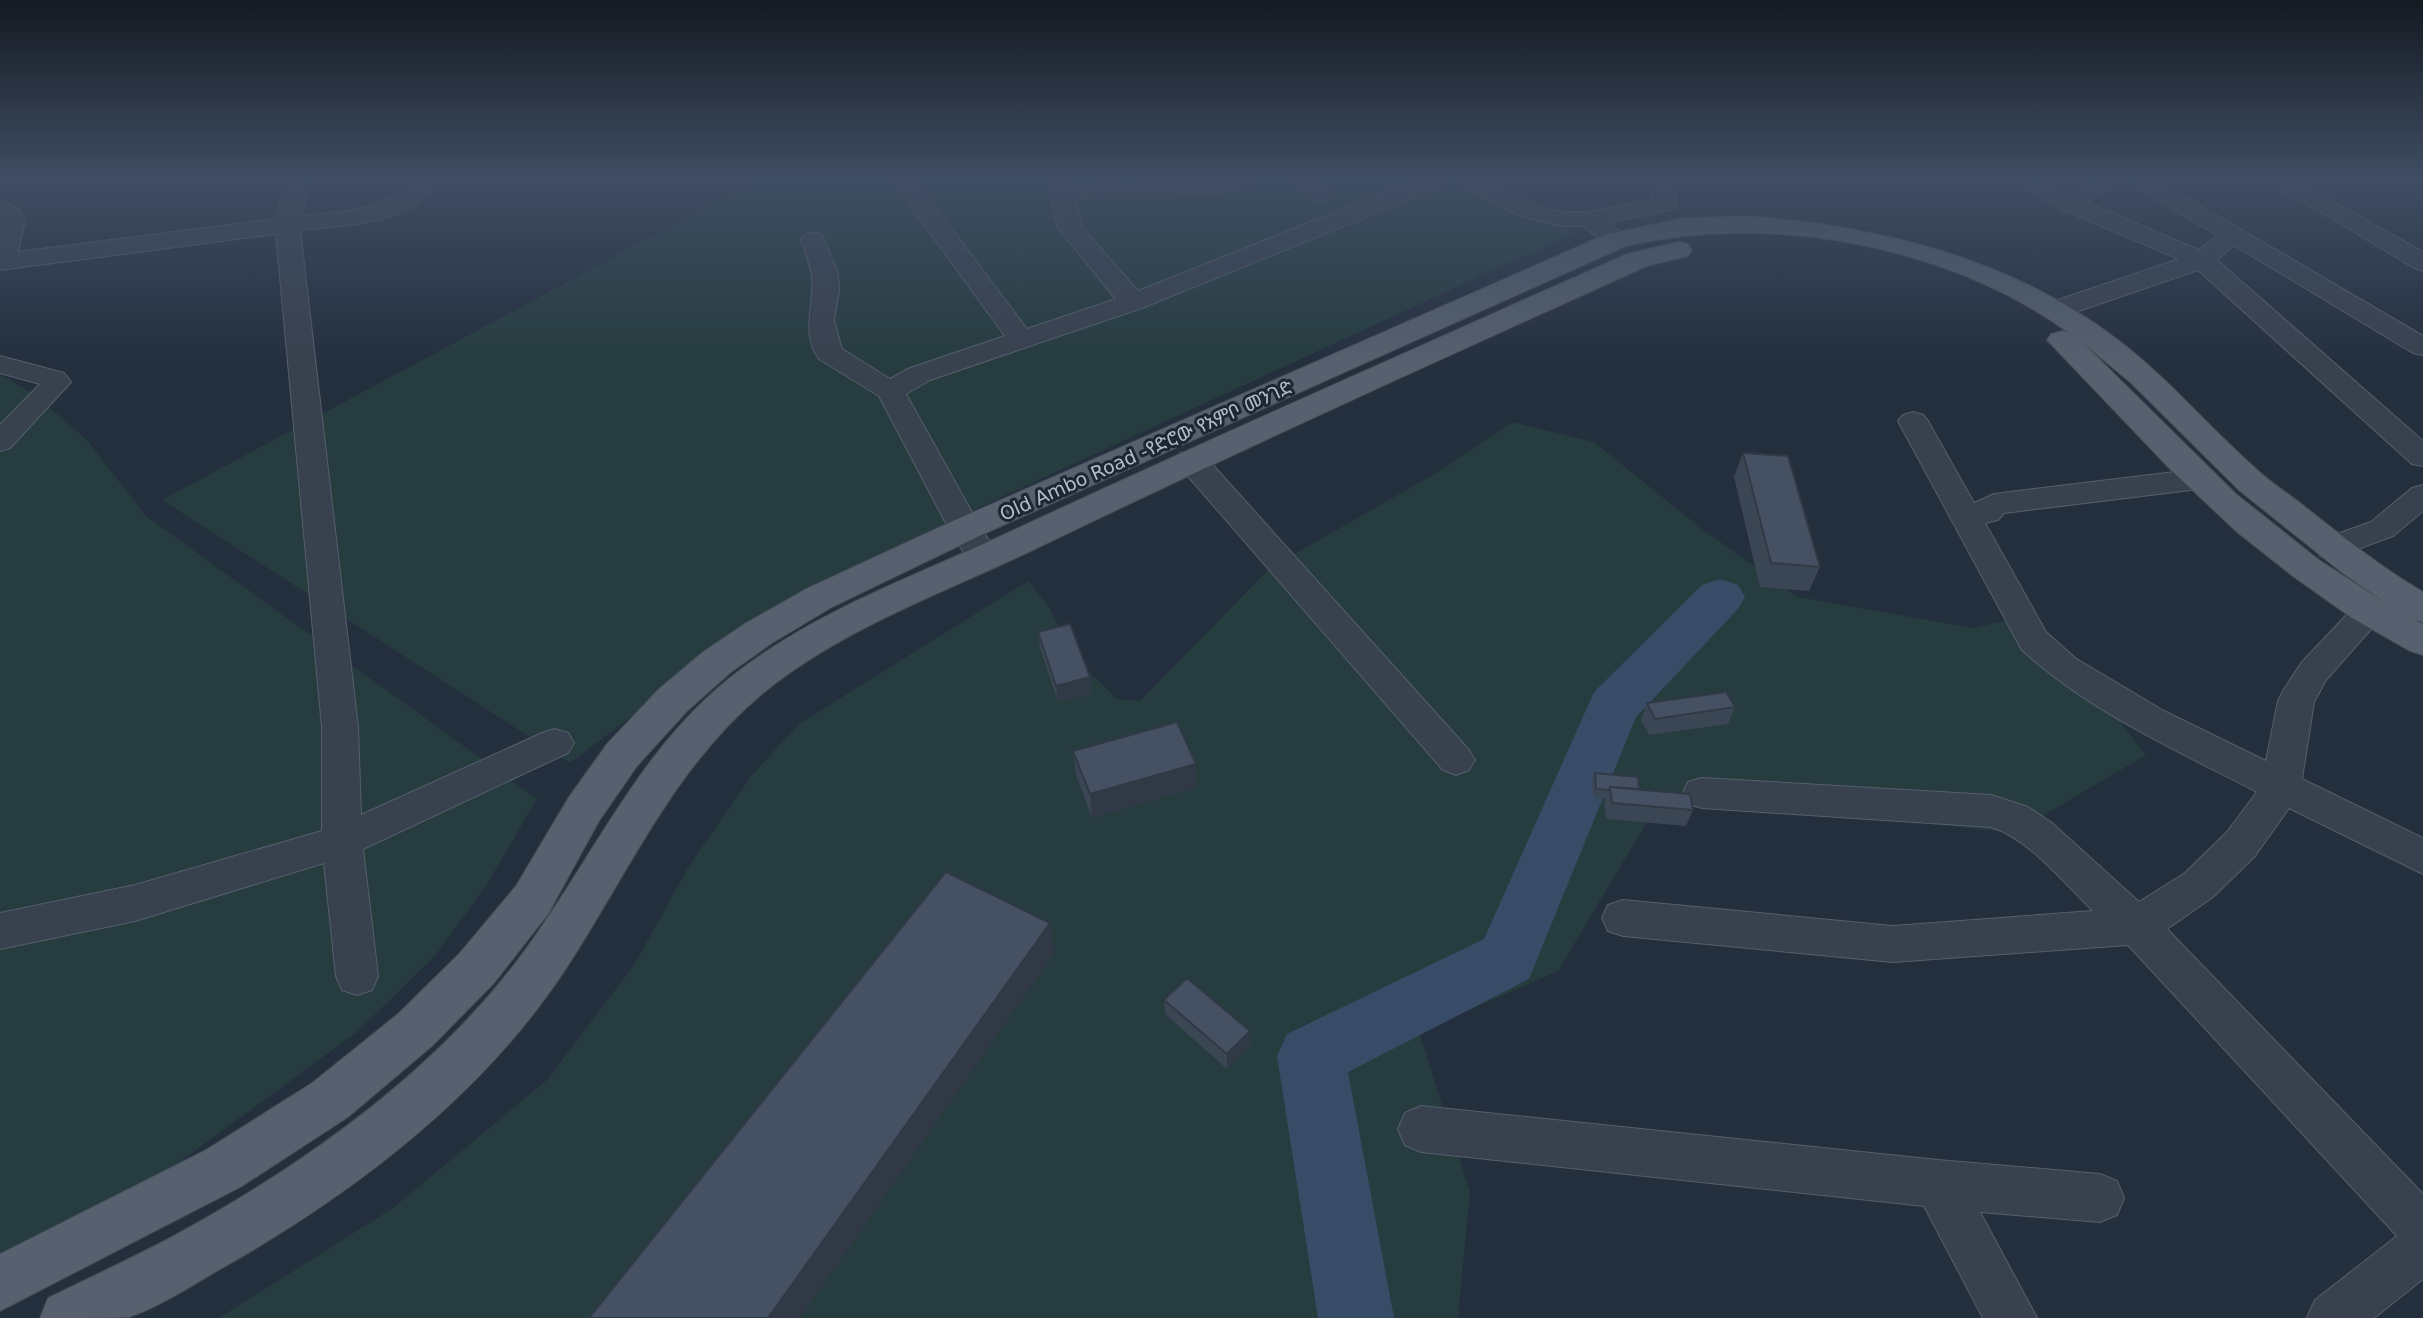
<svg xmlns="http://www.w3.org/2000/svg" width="2423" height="1318" font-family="'DejaVu Sans','Noto Sans Ethiopic',sans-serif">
	<rect width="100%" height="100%" fill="#242f3e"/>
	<path fill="#263c3f" d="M759,179H1461L1562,222L1576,232L965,514L765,616L570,763L162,500Z
		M0,374L35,395L87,440L146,516L537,799L487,884L435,956L357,1032L125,1202L0,1263Z
		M1513,422L1594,442L1702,529L1798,597L1973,628L2016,618L2061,647L2146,755L2014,833L1663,795L1558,971L1419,1032L1470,1192L1458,1318H219L393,1208L548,1079L634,965L689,866L752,775L799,724L1028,581L1047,604L1075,658L1117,699L1140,701L1270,568L1436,473Z"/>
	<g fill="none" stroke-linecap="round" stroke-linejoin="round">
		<path fill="#394c67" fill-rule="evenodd" d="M1720,579L1738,585L1745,597L1738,609L1636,717L1529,979L1348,1072L1394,1318H1318L1277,1056L1287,1034L1484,939L1594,692L1702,585Z"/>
		<defs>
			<path id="street" d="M286,179H310L301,216C349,210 380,214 417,179H442C410,226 351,224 300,230L358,727L361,815L542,733L555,729L568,733L574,743L568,753L363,849L378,976L372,990L357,995L342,990L336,976L324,863L135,921L0,949V913L135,885L322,831V727L276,234L0,270V201L17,208L25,220L18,252L276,219Z
				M891,179H914L1027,329L1116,299L1058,228L1047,179H1071L1072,185L1257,179L1254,184L1217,193L1075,199L1082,227L1138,291L1418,179H1450L1447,184L1142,308L930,380L906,394L979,525L1001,559L997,567L985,570L973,567L949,529L879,396L819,359C800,332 815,306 812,277C811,265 805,252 801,240L804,235L813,233L822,235L838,274L839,290L834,321L842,349L890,379L910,368L1005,336Z
				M1290,179H1316L1333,195L1329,200H1313Z
				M1453,179H1483L1537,206L1561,212H1589L1652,200V179H1676V205L1672,210L1609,222L1629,240L1626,245L1617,247L1608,245L1583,226H1561L1521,216L1456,184Z
				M2015,179H2043L2068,193L2096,179H2125L2122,184L2086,202L2199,250L2217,235L2130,184L2127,179H2155L2423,336V355L2413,353L2234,245L2217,260L2423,441V466L2412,464L2198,270L2064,316L2055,318L2046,316L2042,310L2046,304L2179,259L2059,208L2018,184Z
				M2264,179H2293L2423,252V271L2414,268L2316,209L2267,184Z
				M0,356L64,373L71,382L10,448L0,451V425L40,384L0,373Z
				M1913,412L1923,415L1928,421L1974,503L1994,494L2199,469L2210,472L2214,479L2210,486L2199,489L2004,513L1998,520L1985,523L2046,632L2075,658L2164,711L2266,761L2278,701L2283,691L2302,662L2358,603L2370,599L2382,603L2387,611L2326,680L2314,702L2302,779L2423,838V874L2289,808L2255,856L2213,897L2167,929L2423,1194V1279L2374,1318H2307L2315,1300L2397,1236L2128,945L1893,962L1623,936L1608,931L1602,918L1608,905L1623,900L1893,926L2093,911C2065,884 2028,838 1991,827L1702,808L1688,804L1683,793L1688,782L1702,778L1991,795L2028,807L2052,823L2139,902L2185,873L2227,832L2257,792C2176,750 2090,712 2022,650L1898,421L1903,415Z
				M1191,451L1202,453L1469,750L1475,760L1469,770L1456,775L1443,770L1180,467L1176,460L1180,453Z
				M2423,485V511L2393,536L2331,559L2320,556L2315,548L2320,540L2371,522L2412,488Z
				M1421,1106L1938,1160L2100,1174L2117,1181L2124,1198L2117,1215L2100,1222L1980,1212L2037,1318H1983L1924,1206L1421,1152L1405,1145L1398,1129L1405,1113Z"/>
			<path id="primary" d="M1747,216C1879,226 2011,258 2118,340C2167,377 2207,425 2253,466C2267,480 2283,490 2299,502C2339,534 2379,566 2423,592V622L2413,619L2423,624V655L2410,651L2352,618L2294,577L2237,532L2171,470L2047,340L2051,334L2062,331L2069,333C1950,246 1769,212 1626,246L977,537L832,607L772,643L731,672L687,711L637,766L599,821L548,914L494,983L432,1046L348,1117L242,1186L0,1311V1254L206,1150L312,1083L398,1014L460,953L516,886L569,797L607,744L659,689L703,652L746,623L806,589L953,521L1607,234L1685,218ZM2082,342L2131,383L2240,491L2340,571L2390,606L2319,560L2236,494Z
				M1678,242L1688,244L1692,250L1688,256L1647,266C1441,359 1236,452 1033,550C941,594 841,629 762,694C670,771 626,879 561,976C476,1102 348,1197 217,1271C193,1285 155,1309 129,1317C109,1318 63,1318 40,1318L48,1298C89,1278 130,1259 170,1238C299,1168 427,1079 517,961C592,863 638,746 740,670C823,607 923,573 1016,529C1218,435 1423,345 1627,254Z"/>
		</defs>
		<use href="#street" stroke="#565f6c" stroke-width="2"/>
		<use href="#primary" stroke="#414a57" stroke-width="2"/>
		<use href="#street" fill="#38414e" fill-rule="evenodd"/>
		<use href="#primary" fill="#56606e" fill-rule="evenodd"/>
	</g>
	<path fill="#3b4654" d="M1743,453L1820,567L1809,591L1760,587L1734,477Z
		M1038,632L1090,677L1091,694L1058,702L1040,648Z
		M1647,703L1735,707L1728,724L1649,735L1641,720Z
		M1073,751L1197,787L1092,818L1076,775Z
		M1595,773L1639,789L1693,810L1686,826L1606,819L1604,803L1606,799L1594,797L1592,782Z
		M1164,1000L1250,1046L1227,1069L1165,1014Z"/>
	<path fill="#303945" d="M1090,677L1091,694L1058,702L1056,686Z
		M1196,764L1197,787L1092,818L1090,794Z
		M1050,923L1055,952L800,1318H768Z
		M1250,1031V1046L1227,1069V1054Z"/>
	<path fill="#455162" stroke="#303945" stroke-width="2" d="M1743,453L1788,456L1820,567L1771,563Z
		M1070,624L1090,677L1056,686L1038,632Z
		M1726,692L1735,707L1655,719L1647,703Z
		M1177,722L1196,764L1090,794L1073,751Z
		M1595,773L1638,777L1639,789L1610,787L1609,790L1596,789Z
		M1610,787L1690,794L1693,810L1612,803Z
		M946,872L1050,923L768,1318H589Z
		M1187,978L1250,1031L1227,1054L1164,1000Z"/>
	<linearGradient id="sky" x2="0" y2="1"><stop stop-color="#141a22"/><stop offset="0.49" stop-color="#3f4d63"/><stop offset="1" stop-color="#3f4d63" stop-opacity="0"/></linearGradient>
	<rect width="2423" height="364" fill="url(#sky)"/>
	<g text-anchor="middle" stroke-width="6" stroke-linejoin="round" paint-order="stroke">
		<g font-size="19" fill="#b4bcc9" stroke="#1d2633">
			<text transform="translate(1146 450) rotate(-24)" y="7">Old Ambo Road -የድሮው የአምቦ መንገድ</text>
		</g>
	</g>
</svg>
